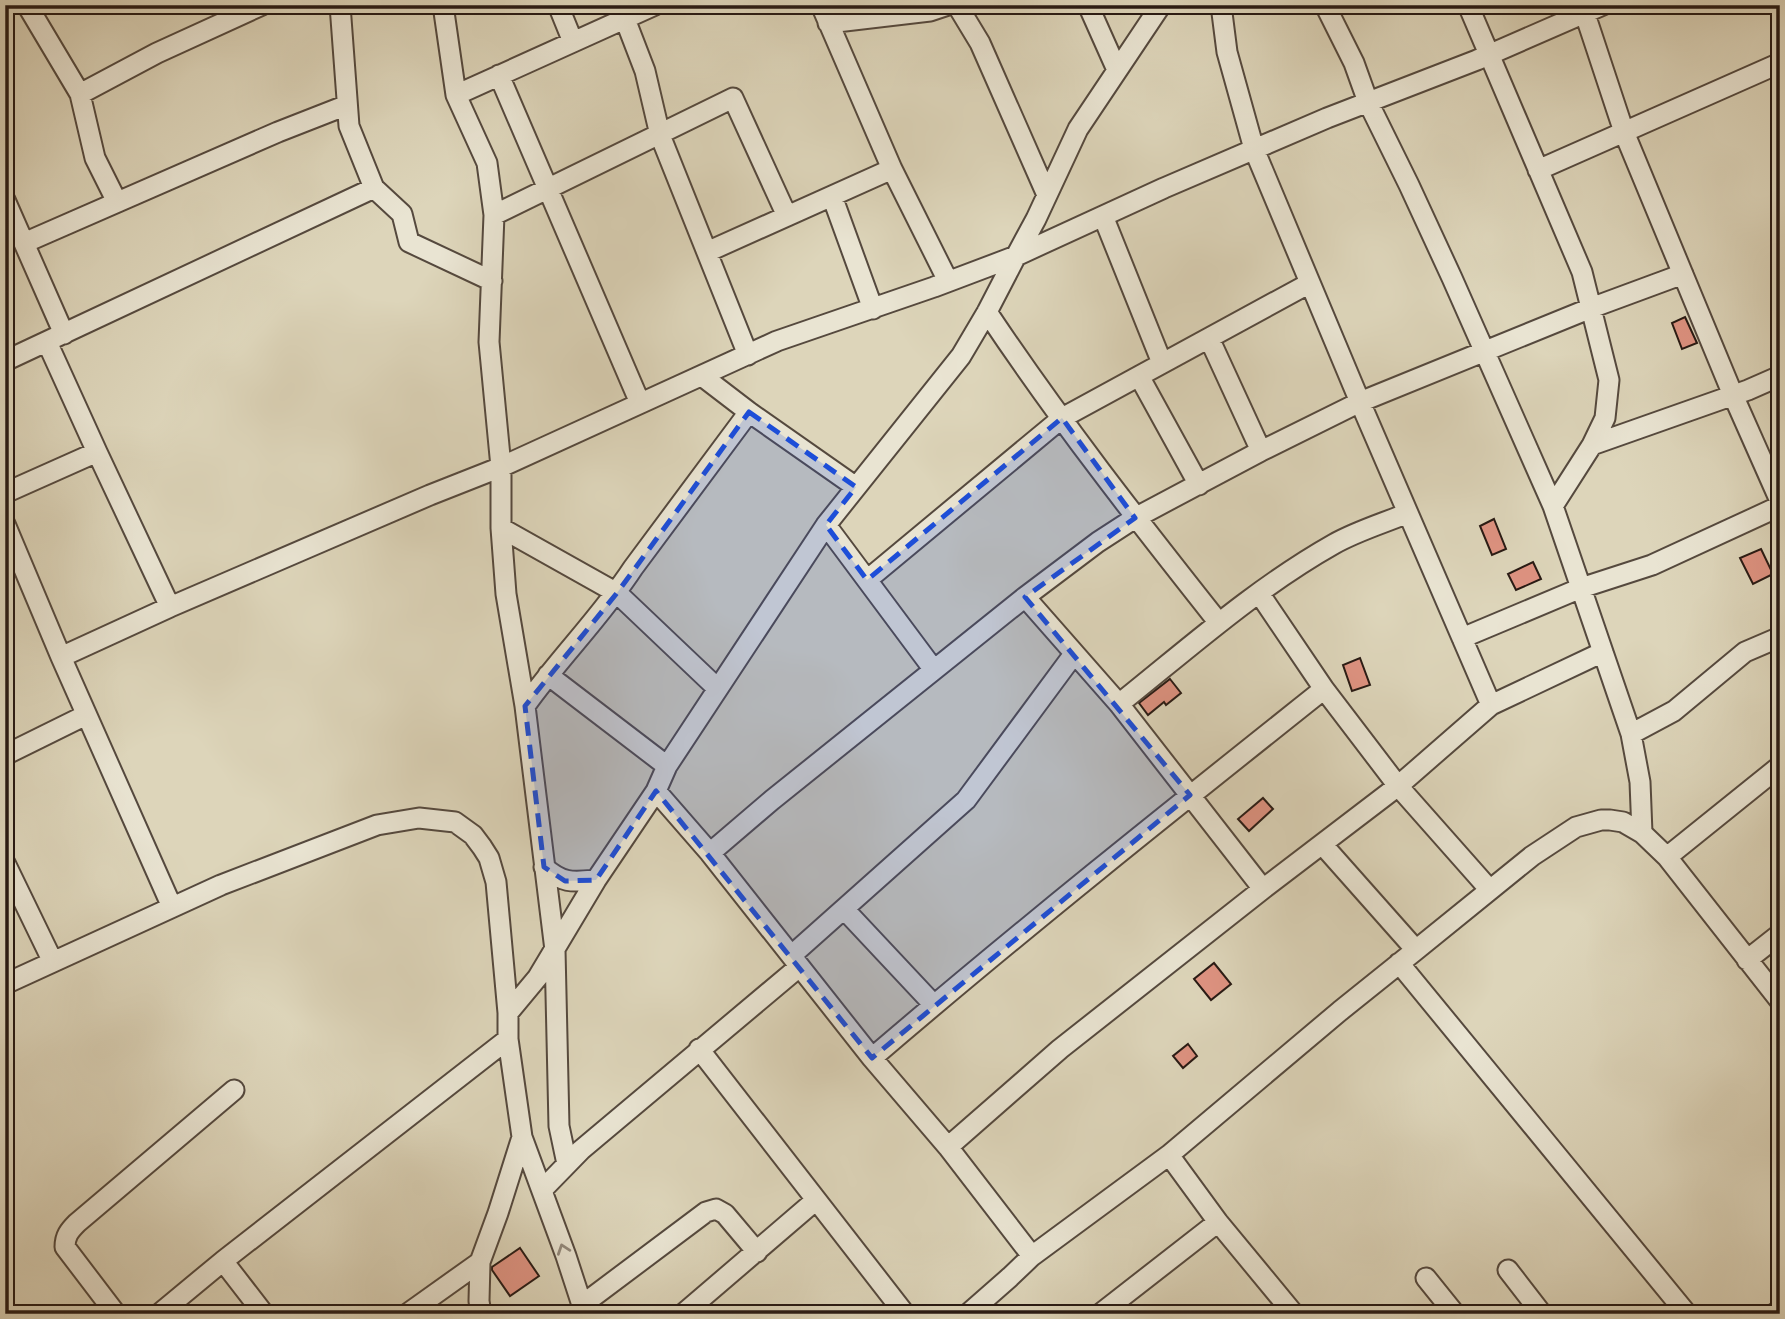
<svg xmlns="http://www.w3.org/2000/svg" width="1785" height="1319" font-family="'Libre Caslon Text',serif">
	<rect width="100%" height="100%" fill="#ddd5ba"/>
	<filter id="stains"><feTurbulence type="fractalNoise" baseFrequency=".00286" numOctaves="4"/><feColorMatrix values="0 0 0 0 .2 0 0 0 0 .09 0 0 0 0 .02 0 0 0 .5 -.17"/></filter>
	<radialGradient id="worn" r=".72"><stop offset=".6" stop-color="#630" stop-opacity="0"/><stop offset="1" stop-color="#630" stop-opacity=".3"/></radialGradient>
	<path fill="#df9382" stroke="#281a14" stroke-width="2" d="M1685,317L1697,343L1682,349L1672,323Z
		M1494,519L1506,549L1492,555L1480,526Z
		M1761,549L1773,574L1753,584L1740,558Z
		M1533,562L1541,579L1516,590L1508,574Z
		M1360,658L1370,685L1352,691L1343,665Z
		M1170,679L1181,693L1166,705L1164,702L1148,715L1139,703Z
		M1263,798L1273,809L1249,831L1238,819Z
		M1214,963L1231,984L1211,1000L1194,979Z
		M1188,1044L1197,1056L1183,1068L1173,1056Z
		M520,1248L539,1276L510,1296L492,1270V1267Z"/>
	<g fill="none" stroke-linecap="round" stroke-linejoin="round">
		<defs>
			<path id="minor" d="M27,5L80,94L95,158L117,202
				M340,5L349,126L374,188L402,214L409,242L492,281
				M443,5L456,95L487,163L494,215L489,342L501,467V528L506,594L525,706
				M558,5L573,42
				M821,5L892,169L948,281
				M957,5L980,43L1047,195
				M1088,5L1117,70
				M1221,5L1227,52L1254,149L1360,402L1491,705
				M1325,5L1354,63L1368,102L1409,185L1452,278L1553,506L1631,734L1640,782L1642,833
				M1468,5L1582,272L1609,380L1605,418L1592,445L1553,506
				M1585,14L1624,132L1733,395L1780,501
				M625,19L645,71L660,135L748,355
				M828,23L930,11L948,5
				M499,75L640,403
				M80,94L157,53L262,5
				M456,95L655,5
				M1538,170L1780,63
				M832,196L873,309
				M5,200L64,334
				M494,215L733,98L787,216
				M1103,216L1162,363
				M24,243L278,132L347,105
				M707,252L892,169
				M987,312C1059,420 1139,522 1219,623
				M1209,338L1261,451
				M47,342L97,452L170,607
				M5,361L374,188
				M702,376L749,412L856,487
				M1139,376L1199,485
				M1592,445L1748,390L1780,376
				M5,493L97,452
				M5,524L61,657L172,907
				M826,525L934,670
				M501,528L617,593L717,688
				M867,580L1062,418L1310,283
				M1259,593L1324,689L1398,786L1490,890
				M1025,597L1119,704L1263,889
				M1462,638L1581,588L1652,565L1780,506
				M61,657L170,607L430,495L501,467L777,341L934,287L1016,256L1164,188L1327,118L1477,60L1603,5
				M548,675L667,766
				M1119,704C1189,648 1256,588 1334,544C1357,531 1384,523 1408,513
				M1631,734L1674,711L1745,652L1780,637
				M5,755L86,715
				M656,791L710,853L872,1058L948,1147L1032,1256
				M1322,844L1416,950
				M710,853L772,800L1025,597L1098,542L1135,518L1261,451L1360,402L1591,308L1683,274
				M1667,857L1780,766
				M5,863L53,962
				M544,867C563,884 573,882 596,880
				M844,909L934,1005
				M792,955L966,800L1074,654
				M1747,960L1780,934
				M1399,963L1687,1314
				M5,984L221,885L377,825L419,818L455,822L473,835L482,847L489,858L496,882L508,1013V1039L522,1137L566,1256L582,1305L583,1314
				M508,1013L538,977L596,880L656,791L667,766L826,525L961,356L987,312L1016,256L1036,219L1078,129L1161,5
				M699,1049L905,1314
				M872,1058C1020,931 1172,810 1324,689
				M948,1147L1060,1049L1263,889L1398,786L1491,705L1603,652
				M1169,1155L1218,1222L1294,1314
				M567,1164L559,1126L555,950L525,706C559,658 601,617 633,568L749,412
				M542,1190L581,1150L799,967
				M223,1261L264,1314
				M1508,1270L1542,1314
				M1426,1278L1455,1314
				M582,1305L706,1212L716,1209L725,1214L757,1252
				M116,1314L65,1247C65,1236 69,1231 77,1223L234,1090
				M159,1314L223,1261L508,1039
				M407,1314L480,1262
				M481,1314L479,1301L480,1262L498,1213L522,1137
				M683,1314L816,1200
				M968,1314L1010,1277L1032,1256L1169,1155L1340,1011L1416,950L1532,856L1576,827L1601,820H1610L1623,822L1642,833L1667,857L1780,1001
				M1100,1314L1218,1222
				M1774,1314L1780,1310"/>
		</defs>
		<use href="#minor" stroke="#55493e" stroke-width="23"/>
		<use href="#minor" stroke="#e9e4d2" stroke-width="19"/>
	</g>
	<defs><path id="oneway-chevron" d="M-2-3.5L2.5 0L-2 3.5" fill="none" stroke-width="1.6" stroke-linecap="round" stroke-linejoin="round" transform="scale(1.75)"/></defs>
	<use stroke="#92897c" href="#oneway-chevron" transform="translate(563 1249) rotate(-109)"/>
	<path fill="#1d4ed8" fill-opacity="0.2" stroke="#1d4ed8" stroke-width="5" stroke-dasharray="14 9" stroke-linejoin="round" d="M749,412L856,487L826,525L867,580L1062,418L1135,518L1025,597L1190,795L872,1058L656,791L596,880L565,881L544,867L525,706L617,593Z"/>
	<rect width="1785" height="1319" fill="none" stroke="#ddd5ba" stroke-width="28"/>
	<rect x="7" y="7" width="1771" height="1305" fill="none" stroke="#281a14" stroke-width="3.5"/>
	<rect x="14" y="14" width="1757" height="1291" fill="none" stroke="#281a14" stroke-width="2"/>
	<rect width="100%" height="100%" filter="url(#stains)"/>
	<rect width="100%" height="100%" fill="url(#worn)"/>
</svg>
